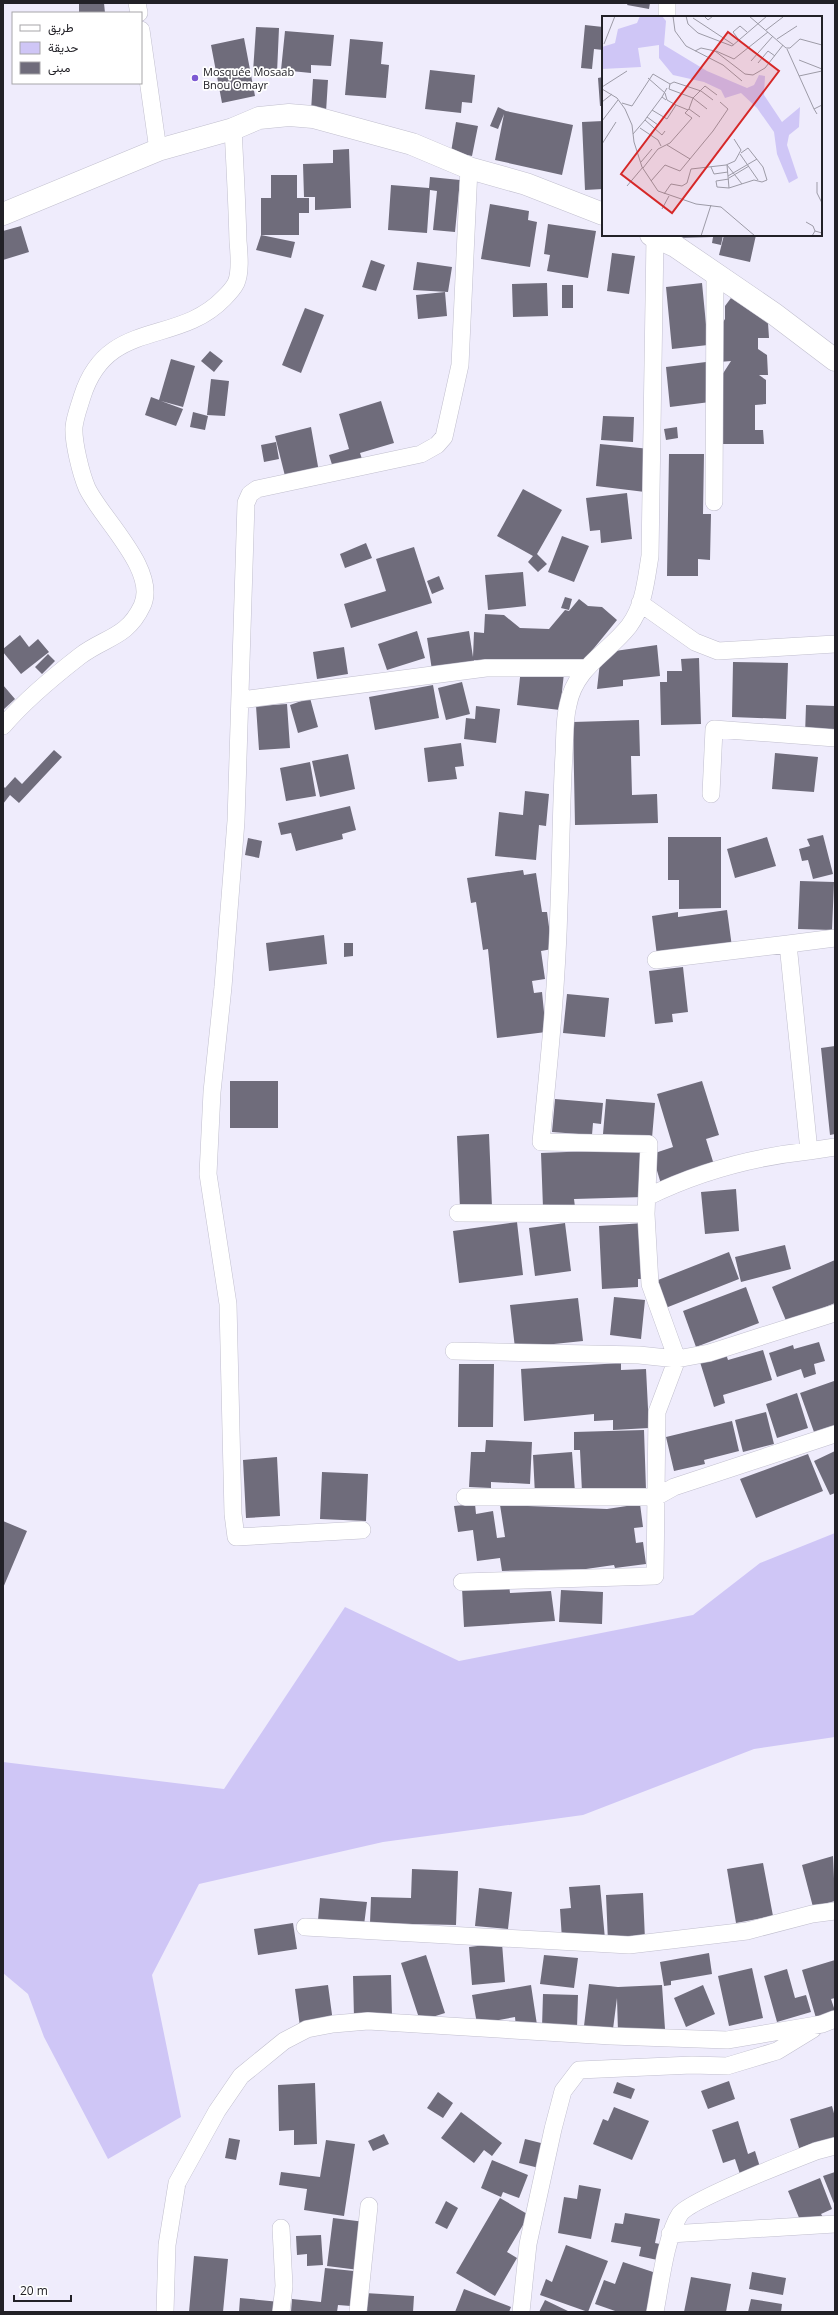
<svg xmlns="http://www.w3.org/2000/svg" width="838" height="2315" font-family="'Open Sans',Vazirmatn,sans-serif">
	<rect width="100%" height="100%" fill="#efecfc"/>
	<path fill="#cfc6f6" d="M835,1533V1737L754,1749L583,1815L383,1842L199,1884L152,1975L181,2117L108,2159L44,2037L28,1994L3,1973V1762L224,1789L345,1607L459,1661L693,1615L760,1563Z"/>
	<path fill="#6f6c7b" d="M79,3H104L105,13H79Z
		M628,3H650L649,9L627,5Z
		M585,25L603,27V50L594,49L592,69L581,68Z
		M256,27L279,28L277,73L253,72Z
		M285,31L334,35L331,66L311,65V73L281,70Z
		M244,38L255,96L222,103L211,45Z
		M350,39L383,42L381,64L389,65L386,98L345,95Z
		M430,70L475,75L472,103L462,102L461,113L425,109Z
		M603,77V106H600L598,78Z
		M313,79L328,80L326,112L311,111Z
		M498,107L506,111L573,125L562,175L495,160L504,114L498,129L490,126Z
		M603,121V189L585,190L582,122Z
		M456,122L478,126L472,156L451,152Z
		M349,149L351,208L315,210V197H304L303,164L333,163V150Z
		M271,175H297V198H309V213H299V235H261L295,242L291,258L256,250L261,235V198H271Z
		M430,177L460,180L455,232L433,230L437,191L430,190L427,233L388,230L391,185L429,188Z
		M490,204L529,211L528,220L537,222L530,267L481,259Z
		M548,224L596,231L588,278L547,271L550,255L544,254Z
		M21,226L29,252L3,260V231Z
		M676,235H723L721,245L712,243L713,237L676,238Z
		M724,235H756L750,262L719,255Z
		M612,253L635,256L629,294L607,291Z
		M371,260L385,265L376,291L362,287Z
		M417,262L452,267L448,292L413,290Z
		M547,283L548,316L513,317L512,284Z
		M702,283L708,345L672,349L666,287Z
		M562,285H573V308H562Z
		M445,292L447,316L418,319L416,295Z
		M731,298L768,323L769,338H758V349L767,355L768,375H759L766,380V404L755,405V430H763L764,444H723L722,375L731,361L719,362V328L725,319V306Z
		M305,308L324,315L301,373L282,365Z
		M210,351L223,361L214,372L201,361Z
		M171,359L195,366L183,407L161,401L183,409L176,426L145,415L151,397L159,400Z
		M706,362L710,402L670,407L666,367Z
		M211,379L229,381L225,416L207,415Z
		M381,401L394,443L360,453L363,462L334,471L329,455L349,449L339,414Z
		M193,412L208,416L205,430L190,427Z
		M603,416L634,417L633,442L601,440Z
		M311,427L319,472L286,480L275,436Z
		M677,427L678,438L666,440L664,429Z
		M276,442L279,459L264,462L261,445Z
		M600,444L650,449L645,492L596,486Z
		M669,454H704L703,514H711L710,560L698,559V576H667Z
		M523,489L562,510L537,554L547,564L538,572L528,562L533,556L497,536Z
		M627,493L632,539L601,543L600,530L590,531L586,498Z
		M562,536L589,546L574,582L548,572Z
		M366,543L372,558L345,568L340,554Z
		M414,547L432,603L351,628L344,604L386,591L376,559Z
		M523,572L526,606L488,610L485,575Z
		M439,576L444,589L432,594L427,581Z
		M565,597L572,599L569,610L561,608Z
		M579,599L588,606L602,607L617,620L581,664L474,660V663L432,670L427,638L469,631L473,657L474,632L484,633L485,614L504,615L520,628L549,629L565,610L569,611Z
		M417,631L425,658L387,670L378,644Z
		M20,635L29,647L38,639L49,652L21,674L3,652V649Z
		M657,645L660,676L623,680V686L597,689L601,653Z
		M344,647L348,674L317,679L313,652Z
		M48,654L55,661L42,674L35,667Z
		M699,658L701,724L661,725L660,682H667V671H682L681,659Z
		M733,662L788,663L786,719L732,717Z
		M521,668L564,673L560,710L517,705Z
		M462,682L470,714L446,720L438,688Z
		M3,685L15,699L3,710Z
		M433,685L439,718L375,730L369,697Z
		M310,698L318,727L298,733L290,705Z
		M287,704L290,748L259,750L256,706Z
		M806,705L835,706V736L805,735Z
		M476,706L500,709L496,743L464,739L466,718L475,719Z
		M639,720L640,756H631L632,795L657,794L658,823L575,825L573,722Z
		M461,743L464,766L455,767L457,779L428,782L424,748Z
		M54,750L62,757L19,803L10,795L3,804V786L5,788L15,777L22,784Z
		M775,753L818,757L814,792L772,789Z
		M348,754L355,789L320,797L312,761Z
		M310,762L316,796L286,801L280,768Z
		M525,791L549,794L546,826L539,825L536,860L495,856L499,812L523,815Z
		M350,806L356,830L342,834L343,839L296,851L291,833L281,835L278,823Z
		M823,835L833,874L813,879L808,860L802,861L799,849L810,846L807,839Z
		M668,837H721V908L679,909V880H668Z
		M767,837L776,866L735,878L727,849Z
		M248,838L262,841L259,858L245,855Z
		M523,870L524,875L536,873L542,912H547L552,949L541,951L545,979L532,981L534,993L542,992L546,1032L497,1038L488,949L483,950L476,902L471,903L467,878Z
		M800,881L834,882L832,930L798,929Z
		M727,910L732,947L657,956L652,916L678,912V917Z
		M324,935L327,964L269,971L266,943Z
		M344,943H353V956L344,957Z
		M683,967L688,1012L672,1014L673,1022L655,1024L649,971Z
		M567,994L609,998L605,1037L563,1033Z
		M835,1046V1134L830,1135L821,1048Z
		M230,1081H278V1128H230Z
		M702,1081L719,1135L706,1139L715,1168L661,1184L652,1154L673,1147L657,1094Z
		M555,1099L603,1103L601,1124L593,1123L592,1135L552,1132Z
		M606,1099L655,1103L652,1138L603,1134Z
		M489,1134L492,1207L460,1209L457,1136Z
		M643,1149L644,1197L574,1199L575,1207L543,1208L541,1153Z
		M736,1189L739,1231L705,1234L701,1192Z
		M517,1222L523,1275L459,1283L453,1231Z
		M565,1223L571,1271L535,1276L529,1228Z
		M644,1223L647,1279H638V1287L602,1289L599,1226Z
		M785,1245L791,1269L741,1282L735,1257Z
		M729,1252L739,1279L663,1309L653,1282Z
		M835,1260V1303L787,1323L772,1287Z
		M746,1287L759,1323L696,1347L683,1311Z
		M614,1297L645,1300L641,1339L610,1335Z
		M578,1298L583,1341L515,1348L510,1305Z
		M819,1342L825,1361L814,1364L816,1374L804,1378L801,1369L777,1377L769,1353L793,1345L794,1349Z
		M763,1350L772,1380L723,1395L725,1403L714,1407L700,1362L726,1354L728,1360Z
		M621,1363V1370L646,1369L649,1428L613,1430V1420L594,1421V1414L524,1421L521,1369Z
		M459,1364H494L493,1427H458Z
		M834,1381L835,1425L814,1432L800,1393Z
		M797,1393L808,1428L777,1438L766,1404Z
		M766,1412L774,1444L743,1452L735,1420Z
		M732,1421L739,1451L704,1460L705,1464L674,1471L666,1437Z
		M644,1430L646,1490L582,1492L580,1450H574V1432Z
		M486,1440L532,1442L530,1484L491,1482V1488L469,1487L471,1452H485Z
		M835,1451V1493L830,1495L814,1461Z
		M572,1452L575,1492L535,1495L533,1455Z
		M808,1454L823,1491L756,1518L740,1479Z
		M277,1457L280,1516L246,1518L243,1460Z
		M322,1472L368,1474L366,1521L320,1519Z
		M475,1504L476,1514L493,1511L497,1538L505,1537L500,1505L607,1509L640,1504L643,1527L634,1528L636,1543L643,1542L646,1564L615,1568L614,1565L586,1569L502,1571L500,1558L477,1561L473,1530L458,1532L454,1506Z
		M3,1521L27,1531L3,1588Z
		M509,1585L510,1593L551,1591L555,1621L464,1627L462,1588Z
		M561,1590L603,1592L602,1624L559,1622Z
		M833,1856L835,1901L813,1907L802,1865Z
		M763,1863L773,1916L736,1923L727,1869Z
		M412,1869L458,1871L456,1925L370,1923L371,1897L411,1898Z
		M600,1885L605,1939H562L560,1909L571,1908L569,1887Z
		M479,1888L512,1892L508,1929L475,1926Z
		M643,1893L645,1940L608,1942L606,1895Z
		M320,1898L367,1902L364,1925L318,1920Z
		M293,1923L297,1949L258,1955L254,1929Z
		M502,1943L505,1982L472,1985L469,1947Z
		M709,1953L712,1974L671,1981V1985L664,1986L660,1962Z
		M426,1955L445,2013L420,2021L401,1963Z
		M544,1955L578,1958L574,1988L540,1984Z
		M835,1960V1998L831,1999L835,2011L816,2018L802,1970Z
		M752,1968L763,2018L729,2026L718,1976Z
		M787,1969L795,1998L806,1995L811,2012L777,2022L764,1976Z
		M391,1975L392,2017L354,2018L353,1976Z
		M589,1984L618,1987L662,1985L665,2029L618,2032L617,1998L613,2029L584,2026Z
		M328,1985L333,2022L300,2027L295,1989Z
		M531,1985L537,2025L516,2028L515,2017L477,2024L472,1995Z
		M703,1985L715,2014L686,2027L674,1998Z
		M543,1994L578,1995L577,2028L542,2027Z
		M729,2081L735,2099L708,2109L701,2091Z
		M617,2082L635,2089L631,2099L613,2093Z
		M315,2083L317,2144L294,2145V2130L279,2131L278,2085Z
		M438,2092L453,2103L443,2118L427,2108Z
		M832,2106L835,2117V2140L800,2151L790,2119Z
		M614,2107L649,2121L632,2160L593,2144L603,2119L608,2121Z
		M461,2112L502,2143L492,2156L484,2150L474,2163L441,2138Z
		M738,2121L748,2154L755,2151L760,2167L740,2174L735,2159L723,2163L712,2130Z
		M384,2134L389,2144L373,2151L368,2141Z
		M229,2138L240,2140L236,2160L225,2158Z
		M525,2139L545,2144L539,2168L519,2163Z
		M326,2140L355,2144L344,2216L304,2210L307,2189L279,2185L281,2172L320,2177Z
		M492,2160L528,2175L519,2198L503,2192L501,2197L481,2188Z
		M835,2172V2206L823,2176Z
		M820,2178L832,2209L821,2214L823,2217L802,2225L788,2191Z
		M579,2185L601,2189L591,2239L558,2233L564,2197L577,2199Z
		M500,2198L529,2215L507,2252L517,2258L495,2296L456,2273Z
		M446,2201L458,2208L447,2229L435,2223Z
		M625,2213L660,2219L655,2243L665,2245L662,2261L639,2256L641,2247L611,2242L615,2223L623,2224Z
		M333,2218L365,2222L359,2270L327,2266Z
		M321,2235L323,2265L307,2266V2254L297,2255L296,2236Z
		M566,2245L608,2261L588,2312L540,2295L546,2279L552,2282Z
		M194,2256L228,2259L223,2312H189Z
		M623,2262L659,2274L652,2312H618L595,2304L604,2280L615,2284Z
		M325,2268L354,2271L351,2306L338,2305L337,2312H291L292,2299L321,2302Z
		M752,2272L786,2278L783,2295L749,2289Z
		M691,2277L731,2284L726,2312H684Z
		M464,2289L511,2307L509,2312H455Z
		M365,2293L414,2296L413,2312H364Z
		M240,2298L280,2302L279,2312H239Z
		M751,2299L782,2304L781,2312H748Z
		M545,2300L570,2312H539Z"/>
	<g fill="none" stroke-linecap="round" stroke-linejoin="round">
		<defs>
			<path id="street" d="M137,3L139,13
				M667,17V3
				M141,30L158,150
				M714,502L715,274
				M640,603L695,642L718,651L835,644
				M241,700L486,668H587
				M3,726C25,700 53,677 80,656C105,637 127,638 142,606C159,571 101,518 87,488C81,474 73,442 74,427C75,417 79,407 82,397C107,317 177,347 224,298C228,294 233,289 236,283C241,272 239,253 238,241C237,203 235,166 233,129
				M711,794L714,729L835,738
				M835,938L788,944L809,1151L835,1147
				M656,960L788,944
				M647,1197C698,1172 753,1157 809,1151
				M458,1213L646,1214L650,1284L677,1359L657,1412L655,1576L462,1582
				M646,1214L649,1144L541,1142C549,1063 557,984 559,905C561,855 561,804 564,754C565,738 564,720 568,705C575,667 608,653 629,626C644,606 646,580 650,556L655,237
				M454,1351L639,1355L677,1359L709,1353L835,1313
				M465,1497H656L674,1487L835,1434
				M362,1530L236,1537L233,1514L228,1304L208,1174L212,1092L223,987L236,821L246,503L250,494L257,489L421,454L437,445L444,437L460,365L469,168
				M305,1927L629,1945L747,1931L812,1914L835,1911
				M281,2228L284,2286L281,2312
				M670,2234L835,2224
				M165,2312L167,2245L177,2183L217,2111L241,2076L284,2041L307,2029L333,2024L368,2021L611,2036L727,2040L822,2024L835,2019
				M358,2312L369,2206
				M521,2312L528,2244L553,2129L563,2091L579,2070L692,2065L727,2066L777,2051L813,2029
				M655,2312C660,2286 666,2235 680,2214C690,2200 793,2160 816,2151L835,2146"/>
			<path id="secondary" d="M3,214L158,150L233,129L259,118L289,115L313,117L412,144L469,168L526,184L603,214
				M651,235L675,246L773,313L835,360"/>
		</defs>
		<use href="#street" stroke="#c1bfce" stroke-width="18"/>
		<use href="#secondary" stroke="#c1bfce" stroke-width="23"/>
		<use href="#street" stroke="#fff" stroke-width="17"/>
		<use href="#secondary" stroke="#fff" stroke-width="22"/>
	</g>
	<circle fill="#7d59d3" stroke="#fff" stroke-width="1.5" cx="195" cy="78" r="4"/>
	<g text-anchor="middle" stroke-width="3.5" stroke-linejoin="round" paint-order="stroke">
		<g font-size="11" fill="#222127" stroke="#fff" text-anchor="start">
			<text x="203" y="76">Mosquée Mosaab<tspan x="203" dy="13">Bnou Omayr</tspan></text>
		</g>
	</g>
	<g transform="translate(602 16)">
		<rect width="220" height="220" fill="#efecfc"/>
		<path d="M38,0H60L64,5L62,29L105,55L145,72L152,69L157,59L163,60L162,79L180,106L198,91L197,111L187,119L185,129L196,162L187,167L175,138L172,116L155,92L139,77L123,82L119,74L102,66L71,59L57,42V29L36,32L39,51L0,53V31L13,27L16,13L35,7Z" fill="#cfc6f6"/>
		<path fill="none" stroke="#9d9ba7" stroke-width="1" d="M71,0L73,15L84,30L121,49L140,65M84,0L86,8L96,17L130,30L165,0M102,0L106,4L111,0M147,0L184,32H188L198,23L220,29M91,2L132,29M164,14L181,1M175,23L195,10M137,24L131,16L138,10L145,16M2,28L13,0M185,33L212,93M93,35L99,32L113,35L143,58L151,59L163,52L181,29M114,35L132,43L166,16M197,44L220,53M149,45L171,20M156,47L166,35L173,40M197,60L220,55M46,62L63,77L65,84L74,89L65,103L50,94M68,68L72,66L99,75L111,84M0,71L25,55M0,73L15,82L23,93L30,109L32,126L40,151L56,175L94,188L119,191L153,220M64,84L60,81L65,72M0,86L10,78M20,87L30,90L51,58L68,68L67,73L91,82L105,93M74,89L86,94M215,98L212,93L220,89M45,101L60,81M98,101L87,93L91,82L103,70L115,79M43,104L45,101L56,109M0,105L16,84M38,112L56,124L59,130M31,118L43,104L60,119L63,115M0,128L14,106M65,129L88,143M138,138L156,164M39,146L50,133M125,149L140,168M125,149L127,172M109,151L112,158L126,156M41,152L56,133L68,127L90,102L83,97L87,93M126,160L155,143M127,162L147,150M127,163L114,165L115,171L127,172L152,164L160,166L165,164L161,151L146,132L139,137M49,165L63,149L78,155L111,115L126,93L118,86M215,166V177L220,187M25,170L41,151M62,178L69,168L80,170L85,167L89,153L124,149L133,145L139,134L132,123M60,193L67,180M204,206L211,210L213,215M99,220L109,189M210,220L213,215L220,217"/>
		<path fill="#d62828" fill-opacity="0.15" stroke="#d62828" stroke-width="2" d="M126,16L177,55L70,197L19,158Z"/>
		<rect width="220" height="220" fill="none" stroke="#222127" stroke-width="2"/>
	</g>
	<rect width="838" height="2315" fill="none" stroke="#222127" stroke-width="8"/>
	<rect x="12" y="12" width="130" height="72" fill="#ffffff" stroke="#a7a6a9"/>
	<rect x="20" y="25" width="20" height="6" fill="#ffffff" stroke="#a7a6a9"/>
	<text x="48" y="32" font-size="12" fill="#222127">طريق</text>
	<rect x="20" y="42" width="20" height="12" fill="#cfc6f6" stroke="#a7a6a9"/>
	<text x="48" y="52" font-size="12" fill="#222127">حديقة</text>
	<rect x="20" y="62" width="20" height="12" fill="#6f6c7b" stroke="#a7a6a9"/>
	<text x="48" y="72" font-size="12" fill="#222127">مبنى</text>
	<path d="M14 2295v6h57v-6" fill="none" stroke="#222127" stroke-width="2"/>
	<text x="20" y="2295" font-size="12" fill="#222127" stroke="#ffffff" stroke-width="3" paint-order="stroke">20 m</text>
</svg>
